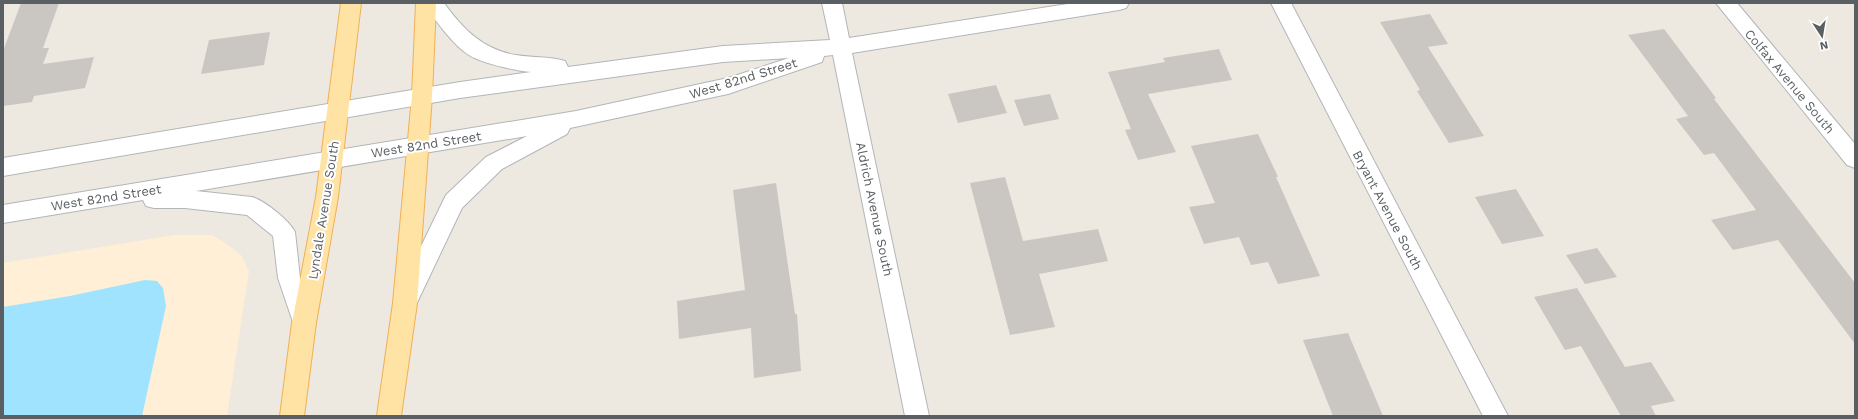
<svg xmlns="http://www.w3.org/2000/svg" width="1858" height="419" font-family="'Work Sans',sans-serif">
	<rect width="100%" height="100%" fill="#ede9e1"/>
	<path fill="#feefd6" d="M174,235H212L227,244L241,255L249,271L227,416H3V263Z"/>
	<path fill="#a0e3ff" d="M145,280L157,281L163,288L166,306L142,416H3V307L70,296Z"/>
	<path fill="#cac6c1" d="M21,3H59L43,48H49L43,64L94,57L85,88L34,96L32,102L3,106V51Z
		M1430,14L1448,44L1428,47L1484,136L1449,143L1417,91L1420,90L1380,22Z
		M1664,29L1716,98L1714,99L1855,283V344L1778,240L1733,250L1711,220L1756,210L1714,153L1704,155L1676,119L1688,116L1628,35Z
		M270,32L264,65L201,74L209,40Z
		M1219,49L1232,80L1148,94L1176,152L1138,160L1125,130L1131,129L1108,72L1165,62L1163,58Z
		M996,85L1007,113L958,123L948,94Z
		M1050,94L1059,119L1024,126L1014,100Z
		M1258,134L1278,177H1276L1320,276L1278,284L1268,262L1251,265L1239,237L1204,244L1189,207L1215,203L1191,146Z
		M1005,177L1023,241L1098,229L1108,261L1039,274L1055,327L1010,335L970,183Z
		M776,183L795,314H797L801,371L754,378L751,328L679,339L677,301L745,290L733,190Z
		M1516,189L1544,236L1502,244L1475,197Z
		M1597,248L1617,277L1585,284L1566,255Z
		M1577,288L1625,367L1651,362L1675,401L1651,406L1656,416H1621L1581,346L1565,350L1534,297Z
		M1348,333L1383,416H1333L1303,340Z"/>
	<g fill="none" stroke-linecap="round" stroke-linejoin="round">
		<defs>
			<path id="minor" d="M424,3H444C463,29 483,50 516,55C533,58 549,56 565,61L568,67L723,46L830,40L822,3H842L849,38L1074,3H1129L1126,8L1119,10L852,53L929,416H905L833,55L824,56L822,62L728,94L570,128L567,134L502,169L462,208L414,309L406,312L398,309L394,302L446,195L486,157L527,136L196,191L252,197C265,201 289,220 295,232L300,278L316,323L312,331L304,334L296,331L278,278L273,236L247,215L185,208H154L146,206L143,200L3,223V205L576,111L728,78L789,58L723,62L460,98L3,176V158L460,82L531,72C517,71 480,63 469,55C453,45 434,19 424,3Z
				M1271,3H1291L1508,416H1483Z
				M1716,3H1737L1855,144V168L1847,165Z"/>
			<path id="major" d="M341,3H361L338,197L316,323L304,416H280L292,323L316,197Z
				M416,3H436L432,96L417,303L401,416H377L393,303L412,96Z"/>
		</defs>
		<use href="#minor" stroke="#b2b6b9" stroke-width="2"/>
		<use href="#major" stroke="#f2af56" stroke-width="2"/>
		<use href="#minor" fill="#fff" fill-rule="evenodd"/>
		<use href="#major" fill="#ffe3a5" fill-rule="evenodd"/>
	</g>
	<g text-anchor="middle" stroke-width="4" stroke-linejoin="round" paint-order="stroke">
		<g font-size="13" fill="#5a5f63" stroke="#fff">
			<text transform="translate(743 78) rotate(-17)" y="5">West 82nd Street</text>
			<text transform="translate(1790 81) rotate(50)" y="5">Colfax Avenue South</text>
			<text transform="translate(426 144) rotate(-9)" y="5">West 82nd Street</text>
			<text transform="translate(106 197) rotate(-9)" y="5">West 82nd Street</text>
			<text transform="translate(875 209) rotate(78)" y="5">Aldrich Avenue South</text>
			<text transform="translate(323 210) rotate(-81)" y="5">Lyndale Avenue South</text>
			<text transform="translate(1388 210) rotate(62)" y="5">Bryant Avenue South</text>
		</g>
	</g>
	<rect width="1858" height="419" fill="none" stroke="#5a5f63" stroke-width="8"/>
	<g transform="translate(1822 36) rotate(168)" stroke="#ffffff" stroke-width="3" paint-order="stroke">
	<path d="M0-3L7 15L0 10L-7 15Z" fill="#5a5f63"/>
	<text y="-6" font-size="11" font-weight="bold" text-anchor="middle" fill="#5a5f63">N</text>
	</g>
</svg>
